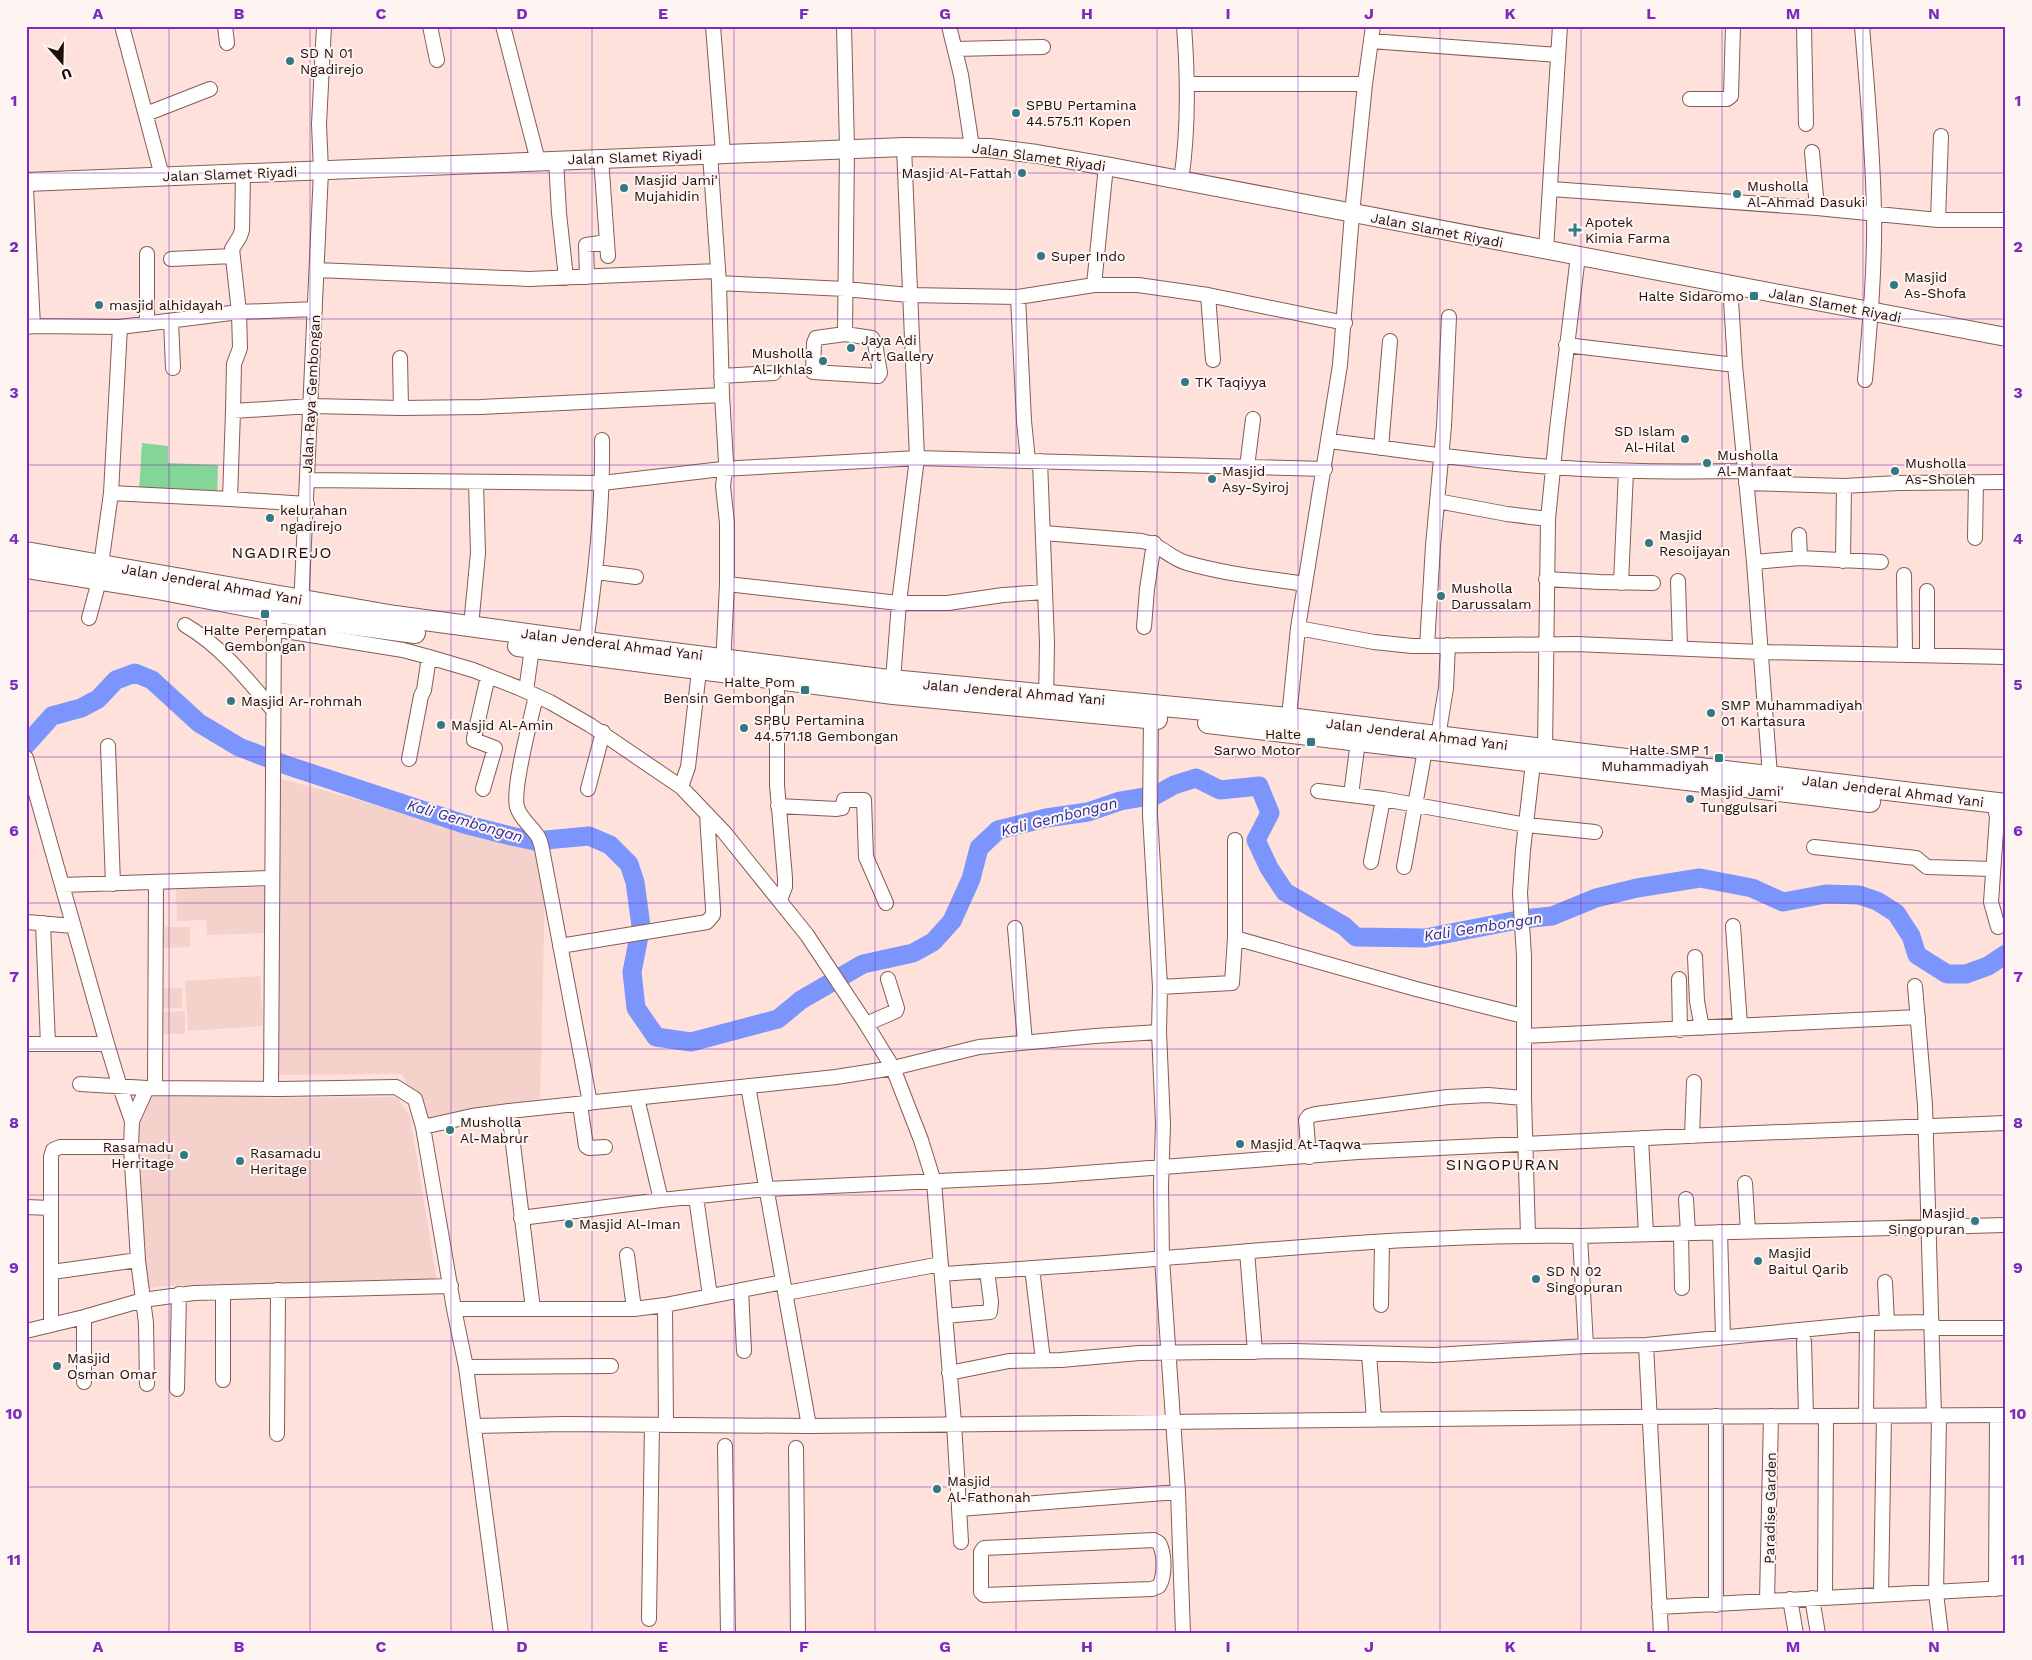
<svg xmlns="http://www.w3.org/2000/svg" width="2032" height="1660" font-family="'Work Sans',sans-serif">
	<rect width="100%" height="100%" fill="#ffe1dc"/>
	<path fill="#f4d2cb" d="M278,778L546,851L540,1102L426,1119L402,1074L272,1075Z
		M266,887L268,933L207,935L206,920L177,921L176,889Z
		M160,908H164L165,927H190V947L160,948Z
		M260,976L263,1026L188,1031L185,981Z
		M160,988H182V1008H161Z
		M185,1011V1034H162V1012Z
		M262,1090L264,1098L397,1097L410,1116L437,1281L163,1286L146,1289L132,1115L151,1092Z"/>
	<path fill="#83d598" d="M142,443L168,446V463L218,465L217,497L139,492Z"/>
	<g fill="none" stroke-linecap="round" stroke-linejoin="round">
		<path stroke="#7b95fc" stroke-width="19" d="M26,745L52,716L81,708L98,699L116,680L135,673L152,680L199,723L239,747L286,765L464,824L511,836L535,841L589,836L610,845L629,864L635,882L641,926L632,972L636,1008L656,1037L691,1042L778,1019L801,1000L863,964L913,953L933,942L952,921L971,879L979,848L998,830L1046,818L1088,812L1120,801L1156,795L1174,785L1196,778L1220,790L1259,786L1270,813L1256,840L1269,868L1285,892L1344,926L1356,937L1425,938L1523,919L1552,916L1596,898L1637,888L1700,878L1752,888L1783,902L1826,894L1859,895L1877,901L1896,913L1911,936L1917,955L1947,974H1966L1988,966L2006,954"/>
		<defs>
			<path id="minor" d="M122,26L162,176
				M225,26L227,43
				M430,26L437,60
				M503,26L538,161
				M713,26L723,153
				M844,26L847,148L845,334L872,338L875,343L880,373L878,376L813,372L814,343L816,338L845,334
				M949,26L961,75L972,147
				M1804,26L1806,124
				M1862,26C1867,88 1873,150 1874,212C1875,268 1870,324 1865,380
				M1371,41L1558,55
				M955,49L1043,47
				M1189,84H1365
				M1690,99H1727L1731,96L1733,26
				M146,114L210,89
				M1812,152L1817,208
				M710,154L719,283L722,395L726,462L723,486L727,523V584L723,666
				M601,158L608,256
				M556,160L559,213L566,278
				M243,174L242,230L240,236L232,249L239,312L240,348L234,364L233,411L311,406L401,408L481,407L722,395
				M1181,180C1189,129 1188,78 1184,26
				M26,189L33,326L26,327
				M1551,189L1817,208L1938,220H2006
				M1938,220L1941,136
				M1546,250L1560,26
				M147,254V324
				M171,259L232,256
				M317,270L529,279L717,271
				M587,277L586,245L607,242
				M719,283L845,289L909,295L1018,297L1094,285H1138L1208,295L1345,323
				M1730,284L1735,365L1754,562L1770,776
				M1094,285L1106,166
				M1208,295L1213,360
				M1018,297L1024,421L1028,461
				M171,321L173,368
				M33,326L120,327L239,312L315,309
				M1566,345L1735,365
				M400,358L401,408
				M721,376L774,373
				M1329,441C1403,450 1477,462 1552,467C1616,472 1681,472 1745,471
				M1381,448L1390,341
				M1040,461L1047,643L1046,704
				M1247,467L1253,419
				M308,480L602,483L722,469L917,458L1325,469
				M1746,483L1844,486L1898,483L2006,482
				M111,493L120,327
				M230,499L307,504
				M1437,501L1507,514L1548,519
				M1044,533L1142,541C1162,545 1169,558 1187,563C1225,574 1266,578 1305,584
				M1799,535L1800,558
				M1975,538L1976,483
				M1843,561L1844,486
				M1754,562L1800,558L1881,562
				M101,565L111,493L230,499L233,411
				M596,572L636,577
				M1904,575L1905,654
				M1546,579L1600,582L1653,583
				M1678,581L1680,648
				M1621,583L1626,471
				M727,584L899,603H948L1003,595L1045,592
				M1927,591V655
				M301,608L321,171L319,124L324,26
				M89,618L99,581
				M185,625C221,646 247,679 273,710
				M471,626L478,553L476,483
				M1144,627L1147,589L1154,543
				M1298,628L1374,642L1412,646L1576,644L1760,652L2006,657
				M273,629L403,650L429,657L473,670L519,688L550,702L590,725L681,787L724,832L807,935L866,1024L893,1068L921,1140L934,1182L954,1423L961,1542
				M586,642C596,574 603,508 602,440
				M1427,646L1433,546L1444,426L1449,317
				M777,680V785L785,878V887L780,900
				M893,680L899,603L917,458L904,147
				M526,691L532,648
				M536,696C531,719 512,788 517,807C520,818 530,825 537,835C540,839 541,844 542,849L590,1103
				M1151,718L1150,815L1160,987L1159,1032L1163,1124L1161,1185L1162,1259L1178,1492L1183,1634
				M1288,727L1298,628L1340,365L1352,214L1365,84L1373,26
				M1438,737L1446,688L1448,645
				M108,746L113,884
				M1545,749L1548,519L1557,429L1578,256
				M26,758L107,1044L120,1087L132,1121L131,1147L138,1260L143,1300L84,1317L26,1331
				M409,759L421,696L424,690L429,657
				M681,787L688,767L700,662
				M483,789L495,748L474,740V738L488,676
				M588,789L603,732
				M1318,791L1383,799
				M1351,795L1358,741
				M1994,803L1997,817L1991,902L1998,927
				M778,806L837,809L842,808L844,800H864L866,857L886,903
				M1814,847L1916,858L1927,867L1993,869
				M1371,862L1383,799L1527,825L1595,832
				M1404,867L1425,750
				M62,885L271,878
				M27,922L73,926
				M43,923L48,1044
				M1733,926L1740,1025
				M1015,928L1025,1042
				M1235,938V840
				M560,946L707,922L713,915V909L707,814
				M1695,957L1697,1001L1702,1028
				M1679,979L1680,1030
				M1915,986L1925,1105L1934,1416
				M1160,987L1232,983L1235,938L1416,989L1523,1016
				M866,1024L896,1011L897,1008L888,979
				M1524,1036L1918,1017
				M26,1044H107
				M80,1084L147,1088L280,1089L396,1087L415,1099L423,1127L454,1309L466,1367L501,1634
				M748,1086L809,1426
				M155,1088L156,883
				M271,1088L274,620
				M637,1098L661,1200
				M580,1105L586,1146L589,1148L605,1147
				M509,1111L533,1309
				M132,1121L147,1088
				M423,1127L472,1116L509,1111L836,1077L893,1068L979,1047L1095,1036L1159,1032
				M1692,1136L1694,1082
				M1641,1138L1646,1234
				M1309,1157L1306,1120L1309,1116L1316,1114L1448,1097L1488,1095L1524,1098
				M1745,1183L1748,1231
				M696,1197L710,1296
				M1686,1199L1688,1233
				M26,1207L50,1208
				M521,1218L661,1200L767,1189L1046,1176L1358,1152L1708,1135L2006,1123
				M1720,1232L1723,1337
				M1681,1233L1682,1288
				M1528,1235L1524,1098V956L1520,893L1523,850L1533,763
				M1580,1236L1586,1346L1646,1345L1872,1323L1932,1322
				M1247,1251L1255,1352
				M627,1255L634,1309
				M1032,1268L1043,1360
				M52,1272L138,1260
				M942,1274C1016,1269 1090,1265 1164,1258C1303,1247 1441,1234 1580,1236L2006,1225
				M1885,1282L1887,1323
				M741,1290L744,1351
				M786,1293L941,1264
				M665,1305L666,1425
				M1381,1305L1382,1242
				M454,1309H634L665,1305L783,1282
				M945,1316L990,1312L991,1302L987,1271
				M51,1324V1157L53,1150L60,1147H131
				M1932,1328H2006
				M1804,1341L1806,1415
				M1646,1345L1661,1634
				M1369,1354L1374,1419
				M466,1367L611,1366
				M949,1373L1009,1361L1061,1360L1139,1353L1294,1351L1434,1355L1586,1346
				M223,1380V1292
				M84,1382V1317
				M147,1384L146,1323L143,1300L194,1293L451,1286
				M177,1389L179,1294
				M1716,1416V1605
				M1866,1416L1867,1324
				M1939,1417L1936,1593L1941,1634
				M474,1426L564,1424L809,1426L1618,1417L2006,1415
				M277,1434L278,1290
				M725,1446L728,1634
				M796,1448L798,1634
				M959,1509L1178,1492
				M1154,1540L1159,1543C1165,1554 1165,1576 1159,1586L1152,1589L984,1595L981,1592V1552L984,1548Z
				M1996,1589L1997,1416
				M1881,1594L1884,1416
				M1825,1597L1826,1416
				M1812,1598L1818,1634
				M1790,1599L1796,1634
				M1767,1601L1771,1416
				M1659,1607L2006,1588
				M649,1619L652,1425"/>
			<path id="major" d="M26,182L904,147L989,148L1037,154L1106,166L2006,337"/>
			<path id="highway" d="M26,552L395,616L586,642L881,679L1289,718L1700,768L2006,804
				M26,568L163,590L320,620L415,633
				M518,646L893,694L1157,719
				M1208,723L1870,802"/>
		</defs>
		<use href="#minor" stroke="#855c54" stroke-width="16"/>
		<use href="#major" stroke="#855c54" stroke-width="20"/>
		<use href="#highway" stroke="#855c54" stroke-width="22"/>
		<use href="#minor" stroke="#fff" stroke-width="14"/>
		<use href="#major" stroke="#fff" stroke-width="18"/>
		<use href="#highway" stroke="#fff" stroke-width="20"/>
	</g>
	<path fill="none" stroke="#7b2cbf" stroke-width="1" stroke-opacity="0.55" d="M169,26V1634M310,26V1634M451,26V1634M592,26V1634M734,26V1634M875,26V1634M1016,26V1634M1157,26V1634M1298,26V1634M1440,26V1634M1581,26V1634M1722,26V1634M1863,26V1634M26,173H2006M26,319H2006M26,465H2006M26,611H2006M26,757H2006M26,903H2006M26,1049H2006M26,1195H2006M26,1341H2006M26,1487H2006"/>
	<g fill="#327885" stroke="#fef4f2" stroke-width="2">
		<circle cx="290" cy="61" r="5"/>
		<circle cx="1016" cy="113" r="5"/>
		<circle cx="1022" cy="173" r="5"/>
		<circle cx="624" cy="188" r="5"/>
		<circle cx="1737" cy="194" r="5"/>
		<path d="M1572.5 222.5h5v5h5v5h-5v5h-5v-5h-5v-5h5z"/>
		<circle cx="1041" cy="256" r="5"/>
		<circle cx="1894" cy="285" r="5"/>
		<rect x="1749" y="291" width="10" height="10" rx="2.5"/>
		<circle cx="99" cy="305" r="5"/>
		<circle cx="851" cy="348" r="5"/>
		<circle cx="823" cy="361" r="5"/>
		<circle cx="1185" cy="382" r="5"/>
		<circle cx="1685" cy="439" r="5"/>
		<circle cx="1707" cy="463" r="5"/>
		<circle cx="1895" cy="471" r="5"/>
		<circle cx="1212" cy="479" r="5"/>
		<circle cx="270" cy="518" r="5"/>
		<circle cx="1649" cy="543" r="5"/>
		<circle cx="1441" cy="596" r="5"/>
		<rect x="260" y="609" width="10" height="10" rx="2.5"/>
		<rect x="800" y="685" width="10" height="10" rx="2.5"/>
		<circle cx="231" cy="701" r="5"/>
		<circle cx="1711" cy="713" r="5"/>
		<circle cx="441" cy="725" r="5"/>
		<circle cx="744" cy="728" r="5"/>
		<rect x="1306" y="737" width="10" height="10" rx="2.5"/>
		<rect x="1714" y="753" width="10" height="10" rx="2.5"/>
		<circle cx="1690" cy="799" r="5"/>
		<circle cx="450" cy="1130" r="5"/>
		<circle cx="1240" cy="1144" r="5"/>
		<circle cx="184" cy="1155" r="5"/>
		<circle cx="240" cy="1161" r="5"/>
		<circle cx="1975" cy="1221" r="5"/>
		<circle cx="569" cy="1224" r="5"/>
		<circle cx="1758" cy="1261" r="5"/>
		<circle cx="1536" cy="1279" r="5"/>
		<circle cx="57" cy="1366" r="5"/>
		<circle cx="937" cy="1489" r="5"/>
	</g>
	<g text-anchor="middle" stroke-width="4" stroke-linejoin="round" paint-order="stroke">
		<g font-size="14" fill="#1f0f0c" stroke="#fef4f2" text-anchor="start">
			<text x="300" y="58">SD N 01<tspan x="300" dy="16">Ngadirejo</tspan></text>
			<text x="1026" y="110">SPBU Pertamina<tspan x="1026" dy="16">44.575.11 Kopen</tspan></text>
			<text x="1012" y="178" text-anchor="end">Masjid Al-Fattah</text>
			<text x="634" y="185">Masjid Jami'<tspan x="634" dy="16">Mujahidin</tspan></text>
			<text x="1747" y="191">Musholla<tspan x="1747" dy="16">Al-Ahmad Dasuki</tspan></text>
			<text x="1585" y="227">Apotek<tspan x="1585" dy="16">Kimia Farma</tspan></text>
			<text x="1051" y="261">Super Indo</text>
			<text x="1904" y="282">Masjid<tspan x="1904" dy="16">As-Shofa</tspan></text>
			<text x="1744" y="301" text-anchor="end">Halte Sidaromo</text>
			<text x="109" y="310">masjid alhidayah</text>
			<text x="861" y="345">Jaya Adi<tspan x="861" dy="16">Art Gallery</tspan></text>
			<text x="813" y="358" text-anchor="end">Musholla<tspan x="813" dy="16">Al-Ikhlas</tspan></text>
			<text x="1195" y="387">TK Taqiyya</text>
			<text x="1675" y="436" text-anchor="end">SD Islam<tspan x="1675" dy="16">Al-Hilal</tspan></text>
			<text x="1717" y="460">Musholla<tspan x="1717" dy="16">Al-Manfaat</tspan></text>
			<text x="1905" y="468">Musholla<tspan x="1905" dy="16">As-Sholeh</tspan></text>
			<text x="1222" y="476">Masjid<tspan x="1222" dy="16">Asy-Syiroj</tspan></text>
			<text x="280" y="515">kelurahan<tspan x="280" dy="16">ngadirejo</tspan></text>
			<text x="1659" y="540">Masjid<tspan x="1659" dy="16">Resoijayan</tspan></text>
			<text x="1451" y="593">Musholla<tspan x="1451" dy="16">Darussalam</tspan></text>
			<text x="265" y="635" text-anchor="middle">Halte Perempatan<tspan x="265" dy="16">Gembongan</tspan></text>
			<text x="795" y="687" text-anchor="end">Halte Pom<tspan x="795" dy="16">Bensin Gembongan</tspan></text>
			<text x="241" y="706">Masjid Ar-rohmah</text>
			<text x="1721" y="710">SMP Muhammadiyah<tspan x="1721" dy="16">01 Kartasura</tspan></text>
			<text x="754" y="725">SPBU Pertamina<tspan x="754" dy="16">44.571.18 Gembongan</tspan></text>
			<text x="451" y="730">Masjid Al-Amin</text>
			<text x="1301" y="739" text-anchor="end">Halte<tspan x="1301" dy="16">Sarwo Motor</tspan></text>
			<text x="1709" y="755" text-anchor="end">Halte SMP 1<tspan x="1709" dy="16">Muhammadiyah</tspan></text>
			<text x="1700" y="796">Masjid Jami'<tspan x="1700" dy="16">Tunggulsari</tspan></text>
			<text x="460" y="1127">Musholla<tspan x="460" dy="16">Al-Mabrur</tspan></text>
			<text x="1250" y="1149">Masjid At-Taqwa</text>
			<text x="174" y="1152" text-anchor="end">Rasamadu<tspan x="174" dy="16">Herritage</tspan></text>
			<text x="250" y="1158">Rasamadu<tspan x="250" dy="16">Heritage</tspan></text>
			<text x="1965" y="1218" text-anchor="end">Masjid<tspan x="1965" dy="16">Singopuran</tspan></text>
			<text x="579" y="1229">Masjid Al-Iman</text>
			<text x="1768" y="1258">Masjid<tspan x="1768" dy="16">Baitul Qarib</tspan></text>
			<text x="1546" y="1276">SD N 02<tspan x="1546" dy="16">Singopuran</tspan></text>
			<text x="67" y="1363">Masjid<tspan x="67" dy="16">Osman Omar</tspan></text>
			<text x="947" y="1486">Masjid<tspan x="947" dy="16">Al-Fathonah</tspan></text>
		</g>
		<g font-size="14" fill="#1f0f0c" stroke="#fef4f2">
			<text transform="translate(635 157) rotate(-2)" y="5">Jalan Slamet Riyadi</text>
			<text transform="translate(1039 157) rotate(8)" y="5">Jalan Slamet Riyadi</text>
			<text transform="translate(230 174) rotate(-2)" y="5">Jalan Slamet Riyadi</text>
			<text transform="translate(1437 230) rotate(11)" y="5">Jalan Slamet Riyadi</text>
			<text transform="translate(1835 305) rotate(11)" y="5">Jalan Slamet Riyadi</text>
			<text transform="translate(311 394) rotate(-87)" y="5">Jalan Raya Gembongan</text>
			<text transform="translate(212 584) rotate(10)" y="5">Jalan Jenderal Ahmad Yani</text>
			<text transform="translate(612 644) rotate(7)" y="5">Jalan Jenderal Ahmad Yani</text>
			<text transform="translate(1014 692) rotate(5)" y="5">Jalan Jenderal Ahmad Yani</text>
			<text transform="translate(1417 734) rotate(7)" y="5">Jalan Jenderal Ahmad Yani</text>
			<text transform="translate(1893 791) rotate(7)" y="5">Jalan Jenderal Ahmad Yani</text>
			<text transform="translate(1770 1508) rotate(-89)" y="5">Paradise Garden</text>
		</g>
		<g font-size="15" font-style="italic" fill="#262da1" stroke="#fef4f2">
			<text transform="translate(1059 817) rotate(-14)" y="5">Kali Gembongan</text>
			<text transform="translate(465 821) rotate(16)" y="5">Kali Gembongan</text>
			<text transform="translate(1483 927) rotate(-9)" y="5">Kali Gembongan</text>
		</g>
		<g font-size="16" letter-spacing="1" fill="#1f0f0c" stroke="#fef4f2">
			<text x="282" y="558">NGADIREJO</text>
			<text x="1503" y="1170">SINGOPURAN</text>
		</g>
	</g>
	<rect width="2032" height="1660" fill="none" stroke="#fef4f2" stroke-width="55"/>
	<g transform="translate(62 62) rotate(160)" stroke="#fef4f2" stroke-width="4" paint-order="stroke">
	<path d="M0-4L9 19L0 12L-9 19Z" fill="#1f0f0c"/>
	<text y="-8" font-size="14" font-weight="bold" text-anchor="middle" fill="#1f0f0c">U</text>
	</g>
	<rect x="28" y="28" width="1976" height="1604" fill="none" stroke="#7b2cbf" stroke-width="2"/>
	<g font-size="16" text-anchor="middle" font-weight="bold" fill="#7b2cbf">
		<text x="98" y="19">A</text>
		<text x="239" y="19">B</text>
		<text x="381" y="19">C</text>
		<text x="522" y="19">D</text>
		<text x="663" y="19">E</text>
		<text x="804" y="19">F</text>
		<text x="945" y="19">G</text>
		<text x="1087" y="19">H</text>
		<text x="1228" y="19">I</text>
		<text x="1369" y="19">J</text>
		<text x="1510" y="19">K</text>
		<text x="1651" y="19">L</text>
		<text x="1793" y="19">M</text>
		<text x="1934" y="19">N</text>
		<text x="14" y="106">1</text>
		<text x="2018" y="106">1</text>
		<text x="14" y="252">2</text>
		<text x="2018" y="252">2</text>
		<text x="14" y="398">3</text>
		<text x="2018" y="398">3</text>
		<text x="14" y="544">4</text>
		<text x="2018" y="544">4</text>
		<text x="14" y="690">5</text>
		<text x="2018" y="690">5</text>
		<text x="14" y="836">6</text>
		<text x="2018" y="836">6</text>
		<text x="14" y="982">7</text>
		<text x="2018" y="982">7</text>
		<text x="14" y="1128">8</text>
		<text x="2018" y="1128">8</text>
		<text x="14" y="1273">9</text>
		<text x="2018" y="1273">9</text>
		<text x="14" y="1419">10</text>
		<text x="2018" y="1419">10</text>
		<text x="14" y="1565">11</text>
		<text x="2018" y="1565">11</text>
		<text x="98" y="1652">A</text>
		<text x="239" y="1652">B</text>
		<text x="381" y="1652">C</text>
		<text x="522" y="1652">D</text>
		<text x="663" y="1652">E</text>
		<text x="804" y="1652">F</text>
		<text x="945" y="1652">G</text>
		<text x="1087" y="1652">H</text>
		<text x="1228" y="1652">I</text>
		<text x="1369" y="1652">J</text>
		<text x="1510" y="1652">K</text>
		<text x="1651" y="1652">L</text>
		<text x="1793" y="1652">M</text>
		<text x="1934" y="1652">N</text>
	</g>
</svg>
